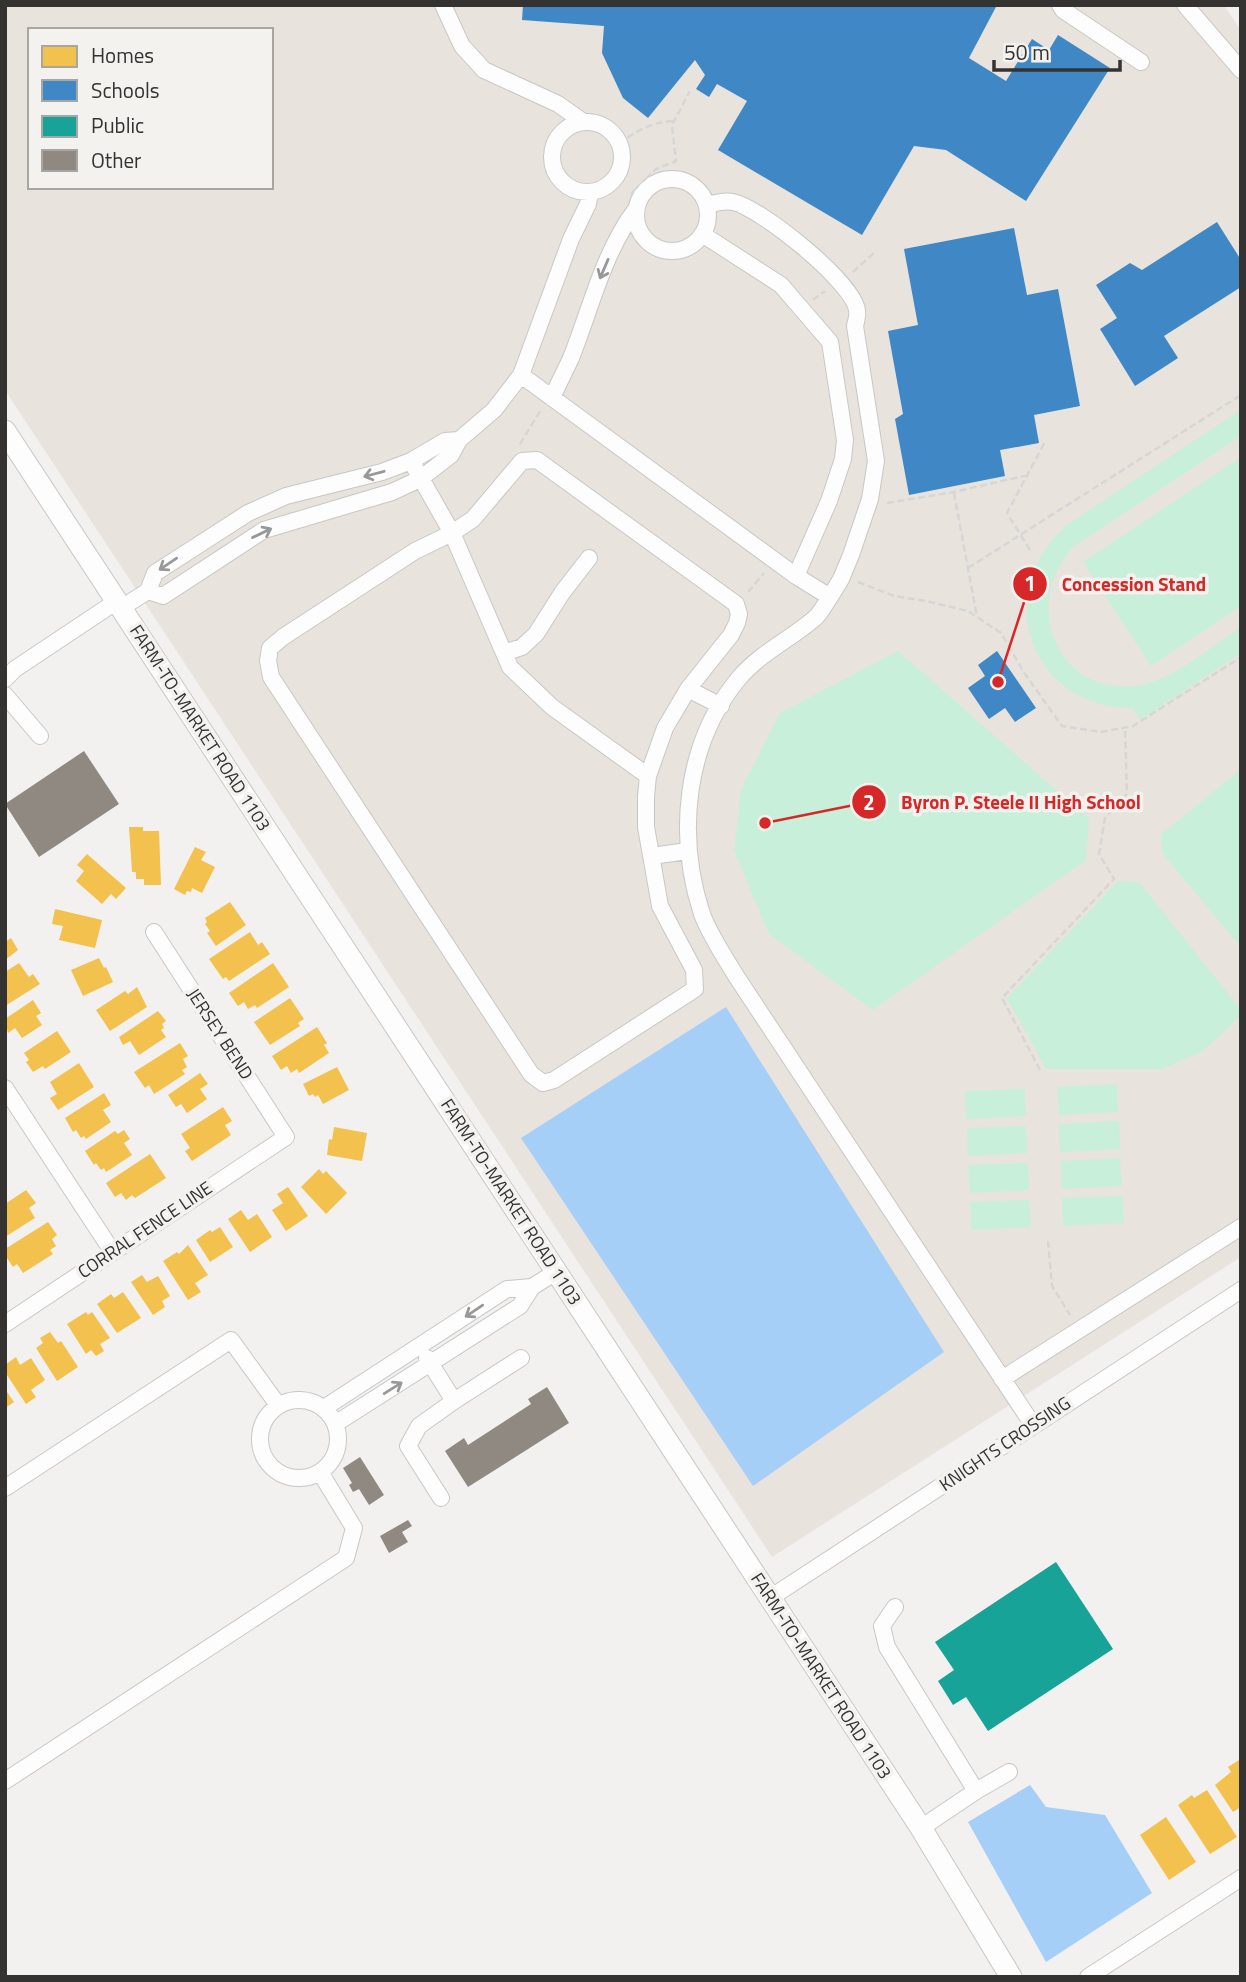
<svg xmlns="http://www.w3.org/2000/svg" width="1246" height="1982" font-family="'Titillium Web',sans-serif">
	<rect width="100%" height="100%" fill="#f3f1ef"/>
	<path fill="#e8e3dd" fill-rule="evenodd" d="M5,5H1224L1241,31V1257L772,1557L5,390ZM30,30H271V187H30Z"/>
	<path fill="#c8efda" d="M1241,410V436L1073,547C1022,604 1055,693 1134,686C1170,683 1211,647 1241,627V653L1140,720L1133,708C1027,708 989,586 1071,522Z
		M1241,457V606L1151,666L1083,562Z
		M898,651L1089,819L1086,860L873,1010L769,934L734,851L741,789L780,713Z
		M1241,769V947L1162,853L1161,835Z
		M1118,881L1139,882L1241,1010V1016L1203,1051L1162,1069H1046L1007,998Z
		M1117,1084L1118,1112L1059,1115L1057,1087Z
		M1025,1089L1026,1116L966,1119L965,1091Z
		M1119,1121L1120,1149L1060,1152L1059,1124Z
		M1026,1126L1027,1153L968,1156L967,1128Z
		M1120,1158L1122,1186L1062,1189L1061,1161Z
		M1028,1163L1029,1190L970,1193L968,1165Z
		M1122,1196L1124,1223L1063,1226L1062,1198Z
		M1029,1200L1031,1227L971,1230L970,1202Z"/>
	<path fill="#a6cff8" d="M726,1007L944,1352L753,1486L521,1138Z
		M1030,1785L1046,1807L1105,1815L1152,1893L1046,1962L968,1822Z"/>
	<path fill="#f2c14e" d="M129,827H143V831H159L161,885H144V879H136V872H132Z
		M195,847L206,852L201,860L215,867L202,893L192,888L191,892L187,891L185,895L174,889Z
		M87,854L126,888L116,899L111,894L102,904L76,881L84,871L77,865Z
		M230,902L246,925L216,946L207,933L210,931L205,924L207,922L205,918Z
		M55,909L102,920L95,948L59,940L63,926L52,924Z
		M250,932L258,945L262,942L270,954L229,981L226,977L223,979L209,959Z
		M11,938L18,950L5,960V942Z
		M99,958L104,968L106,967L113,982L83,996L71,970Z
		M19,963L29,977L33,974L40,984L5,1006V972Z
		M273,963L289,987L257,1008L255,1005L248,1009L244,1002L238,1006L229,993Z
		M137,987L147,1007L110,1031L96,1010L125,991L128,994Z
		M290,998L304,1019L298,1023L300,1026L270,1045L254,1022Z
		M33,1000L41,1013L36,1016L42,1025L22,1038L15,1028L8,1033L5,1019Z
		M158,1011L166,1021L162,1024L164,1028L161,1030L166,1037L139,1055L130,1041L123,1045L119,1037Z
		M317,1027L327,1043L324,1045L329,1053L299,1073L297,1069L291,1073L287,1066L281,1070L272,1056Z
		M57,1031L71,1052L45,1069L43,1066L33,1072L26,1062L29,1060L24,1053Z
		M180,1043L188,1056L183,1059L187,1067L182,1070L185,1074L154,1094L149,1085L145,1088L134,1072Z
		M79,1063L94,1087L58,1110L50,1098L57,1094L50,1082Z
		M337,1067L349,1090L323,1104L318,1095L315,1097L313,1094L309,1096L303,1084Z
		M200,1073L208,1084L200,1089L207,1099L187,1113L181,1104L176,1107L168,1095Z
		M104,1093L111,1105L103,1110L111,1122L86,1139L84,1136L81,1138L76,1130L73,1132L65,1118Z
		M223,1107L232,1121L225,1125L231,1135L192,1161L185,1151L190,1148L181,1134Z
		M334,1127L367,1133L362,1161L327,1155L329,1139L332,1140Z
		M124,1130L130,1139L124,1143L132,1155L106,1172L104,1168L101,1170L96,1163L94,1165L85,1151L115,1131L118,1134Z
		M150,1154L166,1178L135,1198L132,1195L126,1200L121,1193L115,1197L106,1183Z
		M319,1169L323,1174L326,1171L347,1193L326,1214L301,1187Z
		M288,1187L308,1216L286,1231L272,1210L283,1203L277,1194Z
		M26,1190L36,1203L29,1208L35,1218L5,1237V1204Z
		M241,1210L248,1220L257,1214L272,1237L250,1252L228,1219Z
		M48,1222L57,1235L52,1239L56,1246L50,1250L53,1254L23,1273L17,1264L13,1267L5,1255V1249Z
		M220,1227L233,1247L210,1262L196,1240L210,1230L212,1232Z
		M188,1245L208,1275L195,1283L201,1292L188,1300L163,1261L177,1252L179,1254Z
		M142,1275L147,1282L158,1276L170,1296L162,1301L165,1307L153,1315L131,1282Z
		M123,1292L141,1318L117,1333L97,1304L111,1294L114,1298Z
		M86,1312L88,1315L92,1312L110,1338L100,1344L104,1351L96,1356L91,1350L86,1354L67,1324Z
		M50,1332L58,1343L61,1341L78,1367L57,1381L36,1348L43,1343L40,1338Z
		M16,1357L20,1365L31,1358L45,1380L31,1390L36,1397L26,1404L5,1372V1365Z
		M5,1389L14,1402L5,1408Z
		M1239,1760L1241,1763V1807L1233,1812L1215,1785L1231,1772L1228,1767Z
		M1207,1790L1237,1837L1210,1854L1178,1805L1192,1795L1194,1798Z
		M1166,1817L1196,1862L1169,1880L1140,1835Z"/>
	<path fill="#3f88c5" d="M523,5H997L969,58L1006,81L1032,39L1049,50L1058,35L1110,68L1026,201L946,150L914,146L862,235L718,150L747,101L717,84L709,97L696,89L705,75L695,60L648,118L623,98L602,53L604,26L522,20Z
		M1217,222L1241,260V287L1164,336L1178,358L1135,386L1100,329L1117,318L1096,285L1130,263L1142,270Z
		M1014,228L1027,295L1058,289L1080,406L1034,415L1039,443L1000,450L1005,476L909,495L895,419L903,414L888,331L918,325L904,249Z
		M997,651L1036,708L1015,722L1005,708L989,719L968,688L985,676L978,665Z"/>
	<path fill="#17a398" d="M1056,1562L1113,1649L988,1731L966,1697L953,1705L938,1681L954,1670L935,1642Z"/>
	<path fill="#8f8981" d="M84,751L119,804L39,857L5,804Z
		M547,1387L569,1423L468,1487L445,1451L464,1438L468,1445L531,1404L528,1399Z
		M360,1457L384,1495L369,1505L359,1489L353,1492L349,1485L352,1483L343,1468Z
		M408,1520L412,1526L402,1532L408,1542L389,1553L380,1536Z"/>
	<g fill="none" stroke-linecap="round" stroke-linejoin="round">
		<defs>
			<path id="minor" d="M443,5L462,46L484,70L558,104L582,121
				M1060,5L1063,10L1141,62
				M1185,5L1241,70
				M552 157a35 35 0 1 1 70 0a35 35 0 1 1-70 0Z
				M636 215a36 36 0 1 1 72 0a36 36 0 1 1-72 0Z
				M707,205C715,203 724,200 733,202C761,208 853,282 857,310C858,315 856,322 855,326L876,461L870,499L851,555L841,579L830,597
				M702,234L781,285L830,342L845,440L843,459L829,501L796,576
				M521,375L796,576L830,597C825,604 821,613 815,618C791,639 760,653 739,678C685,743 676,835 702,914C710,936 726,959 738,979L1033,1425
				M552,398C558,384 565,371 571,358C591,308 603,253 636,209
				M537,460L736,604L739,614L737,623L731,635L688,689L665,728L648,776L646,796V827L660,906L694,970L695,989L554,1080L543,1083L531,1074L271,677L268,661L270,648L283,637L415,551L452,533L473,519L522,461Z
				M411,461L452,533L510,667L552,707L648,776
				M148,591L163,596L264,530L392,492L420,479L451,455L459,440L494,410L521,375L571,239L588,204L590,192
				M121,608L148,591L155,573L248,513L286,496L382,472L411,461L445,441L459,440
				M504,653L522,647L536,634L562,593L589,558
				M5,679L15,669L117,601
				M688,689L721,706
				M5,695L40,736
				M651,856L688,851
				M5,1088L112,1251
				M5,1324L286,1137L154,932
				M427,1358L454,1401L521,1358
				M1002,1379L1241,1227
				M260 1439a39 39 0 1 1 78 0a39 39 0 1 1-78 0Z
				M324,1408L507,1289L532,1287L556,1272
				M335,1424L520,1306L532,1287
				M5,1488L231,1340L278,1405
				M441,1498L408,1446L419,1426L454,1401
				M770,1598L1241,1290
				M895,1607L882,1626L887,1647L976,1791L921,1828
				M5,1781L346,1558L354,1528L320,1472
				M976,1791L1009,1772
				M1088,1977L1241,1878"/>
			<path id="major" d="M5,431L921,1828L1011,1977"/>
		</defs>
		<use href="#minor" stroke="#c8c7c5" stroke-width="18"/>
		<use href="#major" stroke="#c8c7c5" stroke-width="23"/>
		<path stroke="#d7d6d6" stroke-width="2.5" stroke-dasharray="7 3.5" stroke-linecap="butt" d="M619,144C636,131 652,122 673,121
			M631,194L656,169L676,161L672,125L690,91
			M853,272L876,251
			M813,300L825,291
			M520,444L542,408
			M954,493L977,617
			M887,503L954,492L1028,475
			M1030,550L1007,513L1045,442
			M968,568L1241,395
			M858,582L894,596L926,601L968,611L1001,633L1025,674L1062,726L1101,732L1133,726L1241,657
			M748,592L764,573
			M1040,1070L1002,998L1114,879L1099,854L1105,818L1127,794L1125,728
			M1048,1241L1052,1286L1070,1315"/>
		<use href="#minor" stroke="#fdfdfd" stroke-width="16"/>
		<use href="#major" stroke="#fdfdfd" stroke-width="21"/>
	</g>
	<defs><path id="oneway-shaft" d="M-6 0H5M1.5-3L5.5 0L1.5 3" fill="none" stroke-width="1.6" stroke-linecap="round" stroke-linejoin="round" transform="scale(1.75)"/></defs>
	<g stroke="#989898">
		<use href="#oneway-shaft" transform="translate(604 269) rotate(113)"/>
		<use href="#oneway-shaft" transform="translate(374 474) rotate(165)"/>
		<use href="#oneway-shaft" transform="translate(262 533) rotate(-26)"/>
		<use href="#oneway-shaft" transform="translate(168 564) rotate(146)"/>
		<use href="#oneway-shaft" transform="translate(474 1311) rotate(146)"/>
		<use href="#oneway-shaft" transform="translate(393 1388) rotate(-32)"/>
	</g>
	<g text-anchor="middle" stroke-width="7" stroke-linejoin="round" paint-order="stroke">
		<g font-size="18" fill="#343332" stroke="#f4f2ee">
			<text transform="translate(200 728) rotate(57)" y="6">FARM-TO-MARKET ROAD 1103</text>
			<text transform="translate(220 1034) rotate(57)" y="6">JERSEY BEND</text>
			<text transform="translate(511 1202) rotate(57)" y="6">FARM-TO-MARKET ROAD 1103</text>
			<text transform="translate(145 1230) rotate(-34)" y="6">CORRAL FENCE LINE</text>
			<text transform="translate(1005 1444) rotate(-34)" y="6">KNIGHTS CROSSING</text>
			<text transform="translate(821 1676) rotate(57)" y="6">FARM-TO-MARKET ROAD 1103</text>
		</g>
	</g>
	<path fill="none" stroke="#d62828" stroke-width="2.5" d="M998 682L1030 584M765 823L869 802"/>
	<g fill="#d62828" stroke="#f4f2ee" stroke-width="2.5">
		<circle cx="998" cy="682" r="7"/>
		<circle cx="765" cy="823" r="7"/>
		<circle cx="1030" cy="584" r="18"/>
		<circle cx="869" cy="802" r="18"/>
	</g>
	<g font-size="21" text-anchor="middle" font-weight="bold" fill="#fff">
		<text x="1030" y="591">1</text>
		<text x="869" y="810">2</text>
	</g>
	<g font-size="19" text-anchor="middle" font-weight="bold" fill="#d62828" stroke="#f4f2ee" stroke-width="7" stroke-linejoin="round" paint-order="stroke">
		<text x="1134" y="591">Concession Stand</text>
		<text x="1021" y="809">Byron P. Steele II High School</text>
	</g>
	<rect width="1246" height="1982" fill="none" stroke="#343332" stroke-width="14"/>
	<rect x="28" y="28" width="245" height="161" fill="#f4f2ee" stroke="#a7a6a3" stroke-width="2"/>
	<rect x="42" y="46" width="35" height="21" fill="#f2c14e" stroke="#a7a6a3" stroke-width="2"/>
	<text x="91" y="63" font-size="21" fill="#343332">Homes</text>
	<rect x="42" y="80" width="35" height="21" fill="#3f88c5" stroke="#a7a6a3" stroke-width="2"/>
	<text x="91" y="98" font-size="21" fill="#343332">Schools</text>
	<rect x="42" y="116" width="35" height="21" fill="#17a398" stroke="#a7a6a3" stroke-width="2"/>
	<text x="91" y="133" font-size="21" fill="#343332">Public</text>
	<rect x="42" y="150" width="35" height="21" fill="#8f8981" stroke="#a7a6a3" stroke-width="2"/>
	<text x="91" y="168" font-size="21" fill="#343332">Other</text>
	<path d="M994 60v10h126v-10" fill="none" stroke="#343332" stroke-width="3.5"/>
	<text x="1004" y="60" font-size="21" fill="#343332" stroke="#f4f2ee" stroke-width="5" paint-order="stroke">50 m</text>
</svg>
